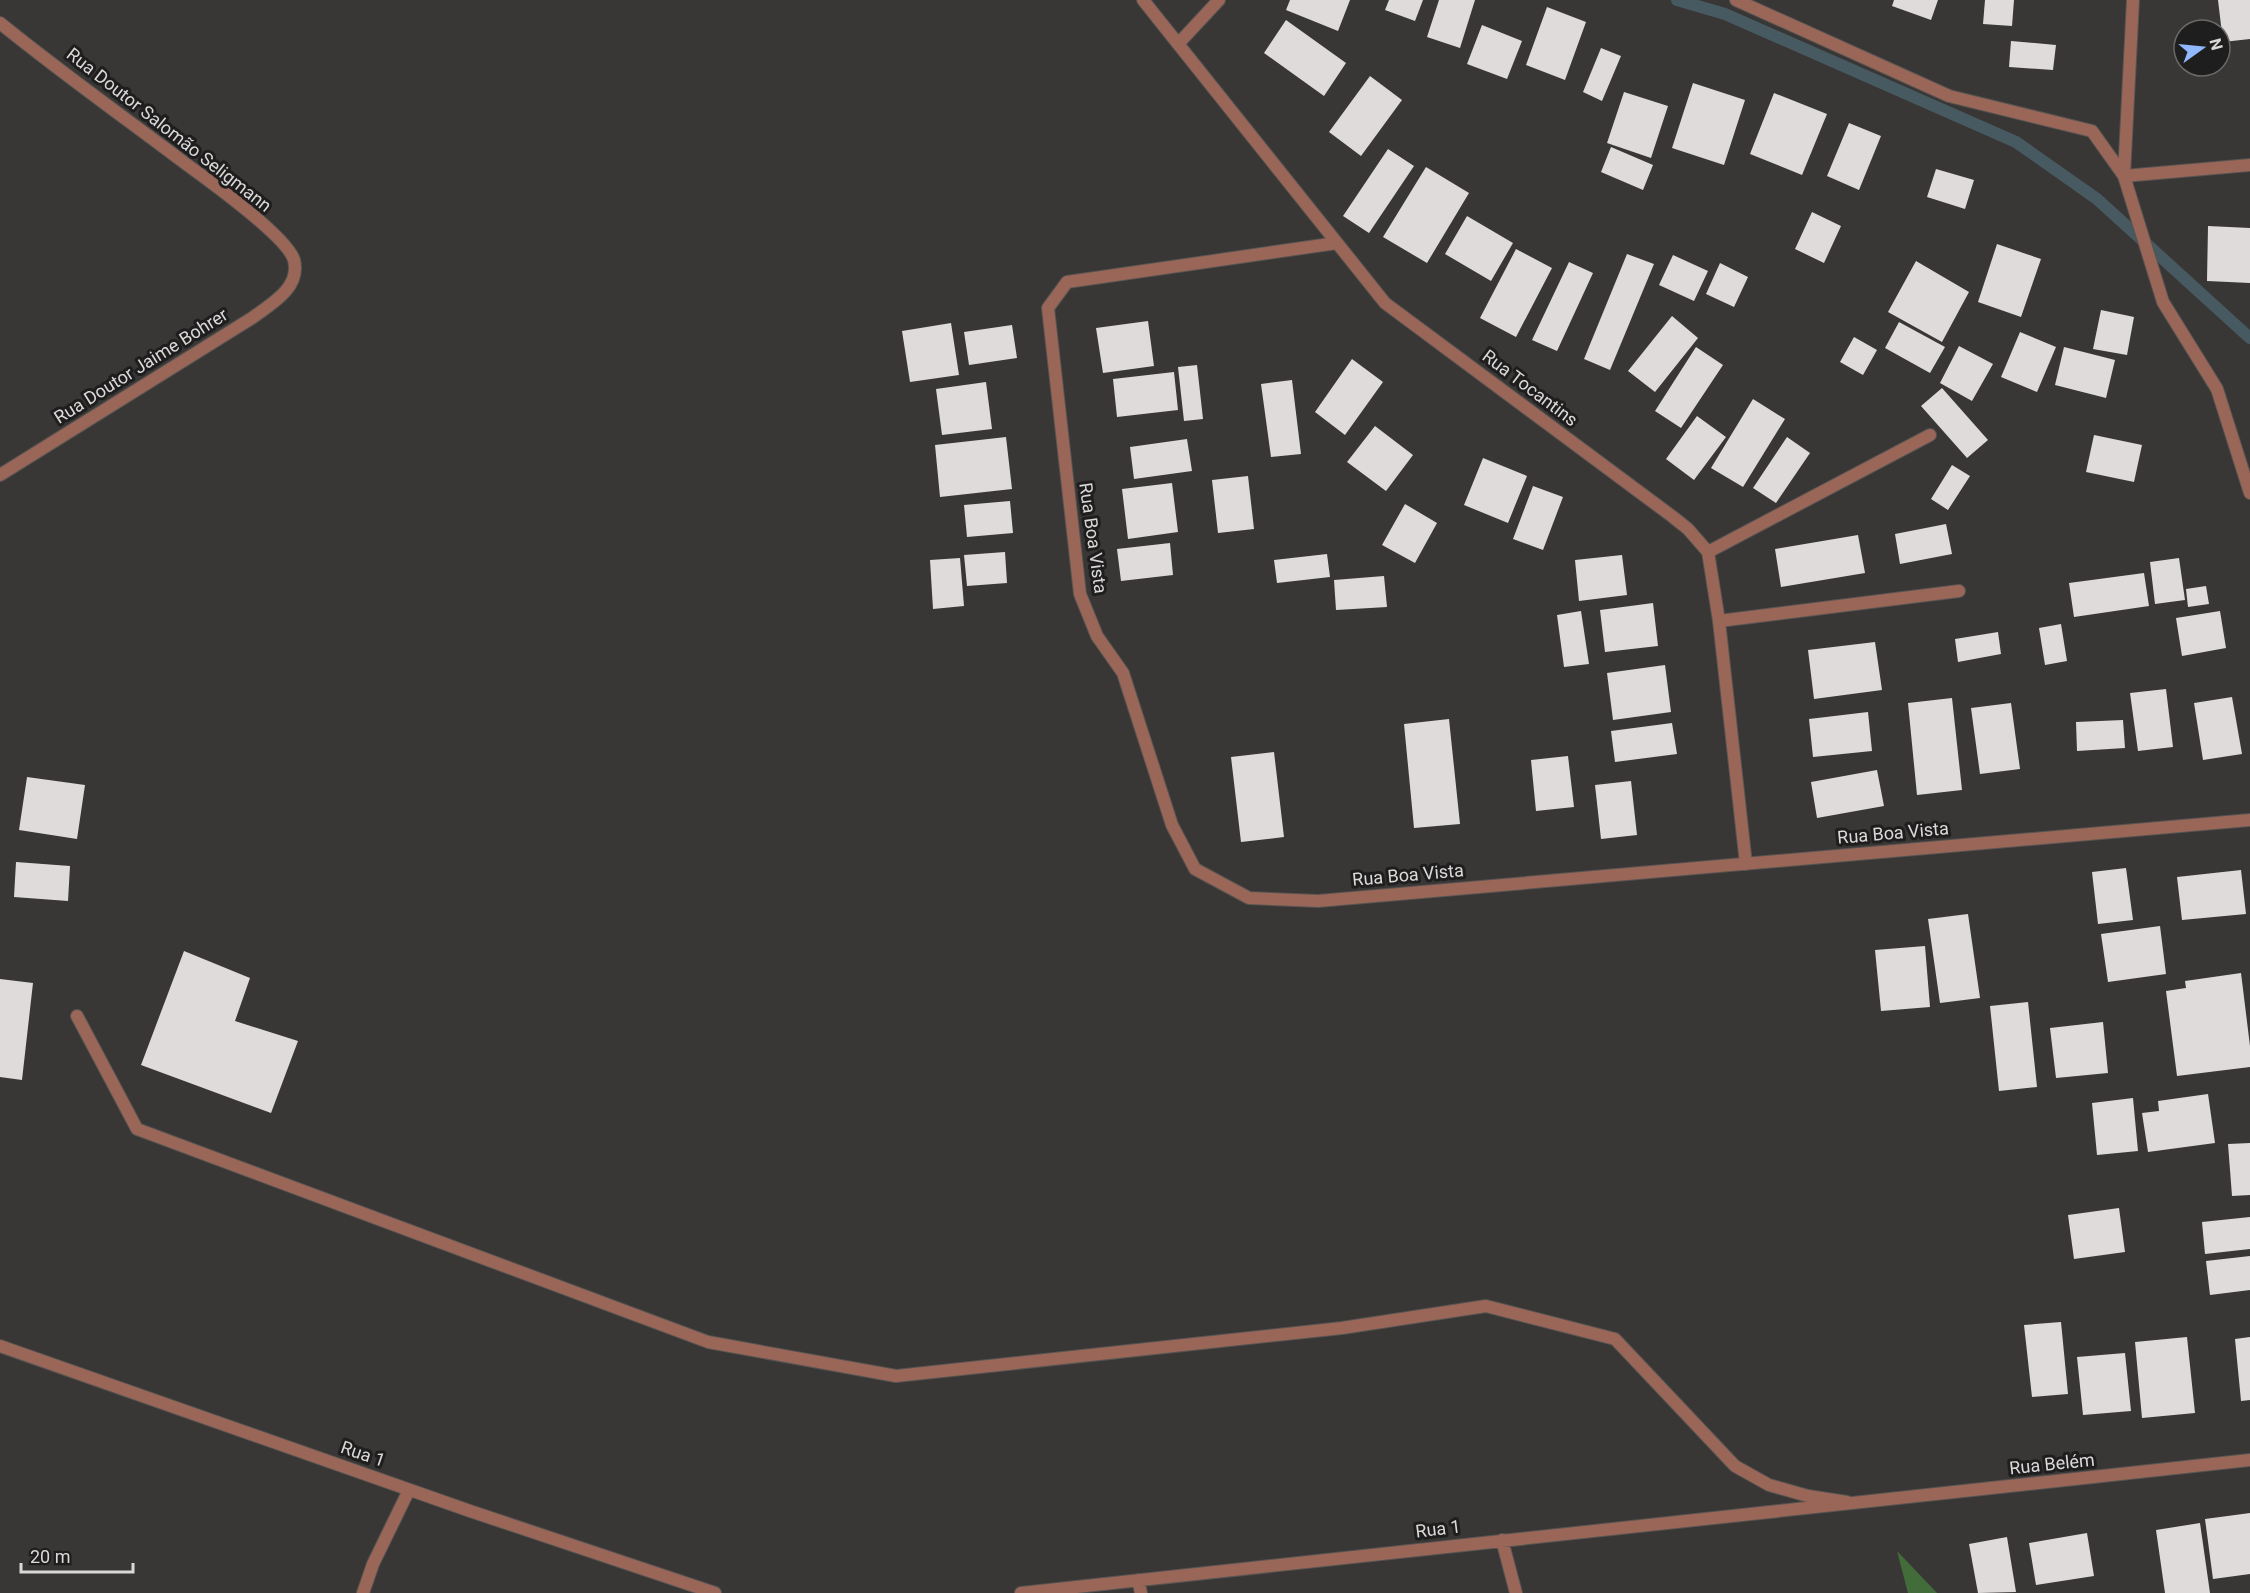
<svg xmlns="http://www.w3.org/2000/svg" width="2250" height="1593" font-family="Roboto,sans-serif">
	<rect width="100%" height="100%" fill="#393735"/>
	<path fill="#436c3b" d="M1897,1551L1937,1593H1908Z"/>
	<g fill="none" stroke-linecap="round" stroke-linejoin="round">
		<path stroke="#475a62" stroke-width="12" d="M1677,0L1725,14L2016,142L2097,199L2250,338"/>
	</g>
	<path fill="#dfdbda" d="M1290,0H1350L1338,31L1286,10Z
		M1389,0H1423L1415,21L1385,10Z
		M1439,0H1475L1460,48L1427,37Z
		M1894,0H1938L1931,20L1892,6Z
		M1985,0H2014L2012,26L1983,24Z
		M2218,0H2250V39L2223,42Z
		M1547,7L1586,22L1565,80L1526,65Z
		M1286,20L1346,63L1324,96L1264,53Z
		M1482,25L1522,41L1507,79L1467,64Z
		M2011,41L2056,45L2053,70L2009,67Z
		M1601,48L1621,56L1602,101L1583,92Z
		M1370,76L1402,100L1361,156L1329,132Z
		M1693,83L1745,100L1724,165L1672,148Z
		M1624,92L1668,106L1651,158L1607,143Z
		M1774,93L1827,114L1802,175L1750,154Z
		M1849,123L1881,136L1859,190L1827,176Z
		M1611,147L1653,165L1643,190L1601,172Z
		M1388,149L1414,166L1369,233L1343,216Z
		M1426,167L1469,193L1427,263L1383,237Z
		M1936,169L1974,180L1965,209L1927,197Z
		M1812,212L1841,226L1824,263L1795,249Z
		M1467,216L1513,243L1491,281L1445,254Z
		M2208,226L2250,228V283L2207,281Z
		M1997,244L2041,259L2021,317L1978,302Z
		M1516,249L1552,268L1516,337L1480,318Z
		M1627,254L1654,264L1610,370L1584,359Z
		M1673,255L1708,271L1694,301L1659,285Z
		M1916,261L1969,292L1942,342L1888,312Z
		M1569,262L1593,273L1557,351L1532,340Z
		M1720,263L1748,277L1734,307L1706,294Z
		M2101,310L2134,317L2127,355L2093,349Z
		M1672,316L1698,338L1655,392L1628,371Z
		M1148,321L1154,366L1103,373L1096,328Z
		M1899,322L1945,347L1930,373L1885,348Z
		M951,323L959,375L910,382L902,331Z
		M1012,325L1017,358L969,365L964,332Z
		M2020,332L2056,347L2037,392L2001,377Z
		M1854,337L1877,350L1863,375L1840,362Z
		M1959,346L1993,364L1972,401L1940,383Z
		M1696,347L1723,365L1681,428L1655,411Z
		M2064,347L2115,360L2106,398L2055,385Z
		M1352,359L1383,382L1345,435L1315,412Z
		M1197,365L1203,419L1184,421L1178,367Z
		M1174,372L1178,410L1117,417L1113,379Z
		M1292,380L1301,454L1271,457L1261,384Z
		M986,382L992,429L942,435L936,389Z
		M1942,388L1988,440L1967,458L1921,406Z
		M1753,399L1785,419L1743,487L1711,468Z
		M1697,416L1726,437L1694,480L1666,459Z
		M1375,426L1413,455L1386,491L1347,462Z
		M2094,435L2142,445L2134,482L2086,472Z
		M1006,437L1012,489L940,497L935,445Z
		M1787,437L1810,453L1776,503L1753,488Z
		M1187,439L1192,471L1134,479L1130,447Z
		M1483,458L1527,476L1508,523L1464,505Z
		M1952,465L1970,476L1948,510L1931,499Z
		M1248,476L1254,529L1218,533L1212,480Z
		M1172,483L1178,532L1128,539L1122,489Z
		M1533,486L1563,497L1543,550L1513,539Z
		M1010,501L1013,533L967,537L964,505Z
		M1405,504L1437,523L1415,563L1382,545Z
		M1946,524L1952,554L1900,564L1895,534Z
		M1858,535L1865,573L1781,587L1775,549Z
		M1170,543L1173,575L1121,581L1117,549Z
		M1005,552L1007,583L967,586L964,555Z
		M1327,554L1330,577L1277,583L1274,560Z
		M1622,555L1627,595L1579,601L1575,560Z
		M960,558L964,606L933,609L930,560Z
		M2179,558L2185,600L2155,604L2150,562Z
		M2144,573L2149,606L2074,617L2069,583Z
		M1384,576L1387,607L1336,610L1334,580Z
		M2206,586L2209,604L2188,607L2186,589Z
		M1653,603L1658,646L1605,652L1600,610Z
		M1581,611L1589,664L1564,667L1557,615Z
		M2220,611L2226,648L2182,656L2176,618Z
		M2061,624L2067,661L2045,665L2039,628Z
		M1998,632L2001,654L1958,662L1955,639Z
		M1875,642L1882,690L1814,699L1808,650Z
		M1665,665L1671,712L1613,720L1607,673Z
		M2166,689L2173,747L2138,751L2130,693Z
		M2232,697L2242,754L2203,760L2194,703Z
		M1952,698L1962,790L1917,795L1908,703Z
		M2011,703L2020,769L1980,774L1971,708Z
		M1868,712L1872,751L1813,757L1809,719Z
		M1449,719L1460,824L1414,828L1404,724Z
		M2123,720L2125,748L2077,751L2076,722Z
		M1672,723L1677,754L1615,762L1611,731Z
		M1274,752L1284,837L1241,842L1231,757Z
		M1568,756L1574,807L1536,811L1531,760Z
		M1877,770L1884,806L1817,818L1811,782Z
		M27,777L85,785L77,839L19,830Z
		M1631,781L1637,835L1601,839L1595,785Z
		M16,862L70,866L68,901L14,897Z
		M2126,868L2133,920L2098,924L2092,872Z
		M2241,870L2246,914L2182,920L2177,877Z
		M1968,914L1980,998L1940,1003L1928,919Z
		M2160,926L2166,974L2108,982L2101,934Z
		M1925,946L1930,1007L1881,1011L1875,950Z
		M184,951L250,978L235,1021L298,1041L271,1113L141,1065Z
		M2241,973L2250,1046V1067L2177,1076L2166,991L2186,988L2185,981Z
		M0,979L33,983L22,1080L0,1077Z
		M2028,1002L2037,1087L1999,1091L1990,1006Z
		M2103,1022L2108,1073L2056,1078L2050,1028Z
		M2208,1094L2215,1143L2148,1152L2142,1113L2159,1111L2158,1101Z
		M2133,1098L2138,1151L2097,1155L2092,1103Z
		M2250,1143V1195L2232,1196L2228,1144Z
		M2119,1208L2125,1252L2074,1259L2068,1215Z
		M2250,1217V1249L2205,1254L2202,1222Z
		M2250,1256V1290L2210,1295L2206,1261Z
		M2061,1322L2068,1394L2032,1397L2024,1325Z
		M2187,1337L2195,1413L2142,1418L2135,1342Z
		M2250,1337V1400L2241,1401L2235,1339Z
		M2125,1353L2131,1411L2083,1415L2077,1357Z
		M2250,1513V1574L2213,1579L2205,1519Z
		M2200,1523L2210,1593H2165L2156,1530Z
		M2087,1533L2094,1576L2036,1585L2029,1543Z
		M2007,1537L2016,1592L1978,1593L1969,1544Z"/>
	<g fill="none" stroke-linecap="round" stroke-linejoin="round">
		<defs>
			<path id="service" d="M1708,552L1930,435
				M1719,621L1959,591
				M77,1016L137,1129L708,1342L896,1376L1342,1328L1486,1306L1615,1339L1735,1466L1769,1485L1808,1496L1847,1502"/>
			<path id="minor" d="M1143,0L1385,303L1673,517L1688,529L1708,552L1719,621L1746,864
				M1736,0L1949,96L2092,131L2124,176
				M2133,0L2124,176L2163,302L2217,389L2250,493
				M0,23C59,71 121,115 182,161C204,177 287,236 294,260C301,288 271,304 252,318L0,475
				M1178,44L1219,0
				M2124,176L2250,165
				M1337,243L1067,282L1048,308L1080,594L1097,636L1123,673L1172,825L1195,869L1249,898L1318,901L2250,820
				M0,1346L470,1511L715,1593
				M1502,1540L1516,1593
				M1138,1580L1141,1593
				M363,1593L373,1564L409,1490
				M1021,1593L2250,1460"/>
		</defs>
		<use href="#service" stroke="#565452" stroke-width="14"/>
		<use href="#minor" stroke="#565452" stroke-width="14"/>
		<use href="#service" stroke="#9a6658" stroke-width="12"/>
		<use href="#minor" stroke="#9a6658" stroke-width="12"/>
	</g>
	<g text-anchor="middle" stroke-width="6" stroke-linejoin="round" paint-order="stroke">
		<g font-size="18" fill="#dbd9d8" stroke="#1f1e1e">
			<text transform="translate(169 130) rotate(38)" y="6">Rua Doutor Salomão Seligmann</text>
			<text transform="translate(141 366) rotate(-32)" y="6">Rua Doutor Jaime Bohrer</text>
			<text transform="translate(1530 388) rotate(37)" y="6">Rua Tocantins</text>
			<text transform="translate(1093 538) rotate(82)" y="6">Rua Boa Vista</text>
			<text transform="translate(1893 833) rotate(-5)" y="6">Rua Boa Vista</text>
			<text transform="translate(1408 875) rotate(-5)" y="6">Rua Boa Vista</text>
			<text transform="translate(363 1454) rotate(19)" y="6">Rua 1</text>
			<text transform="translate(2052 1464) rotate(-6)" y="6">Rua Belém</text>
			<text transform="translate(1438 1529) rotate(-7)" y="6">Rua 1</text>
		</g>
	</g>
	<g transform="translate(2202 48) rotate(75)"><circle r="28" fill="#1f1e1e" stroke="#6a6968" stroke-width="1.5"/>
	<path d="M0-4.5L10 22L0 15L-10 22Z" fill="#90b8fd"/>
	<text y="-9" font-size="16" font-weight="bold" text-anchor="middle" fill="#dbd9d8">N</text>
	</g>
	<path d="M21 1563v9h112v-9" fill="none" stroke="#dbd9d8" stroke-width="3"/>
	<text x="30" y="1563" font-size="18" fill="#dbd9d8" stroke="#1f1e1e" stroke-width="4.5" paint-order="stroke">20 m</text>
</svg>
